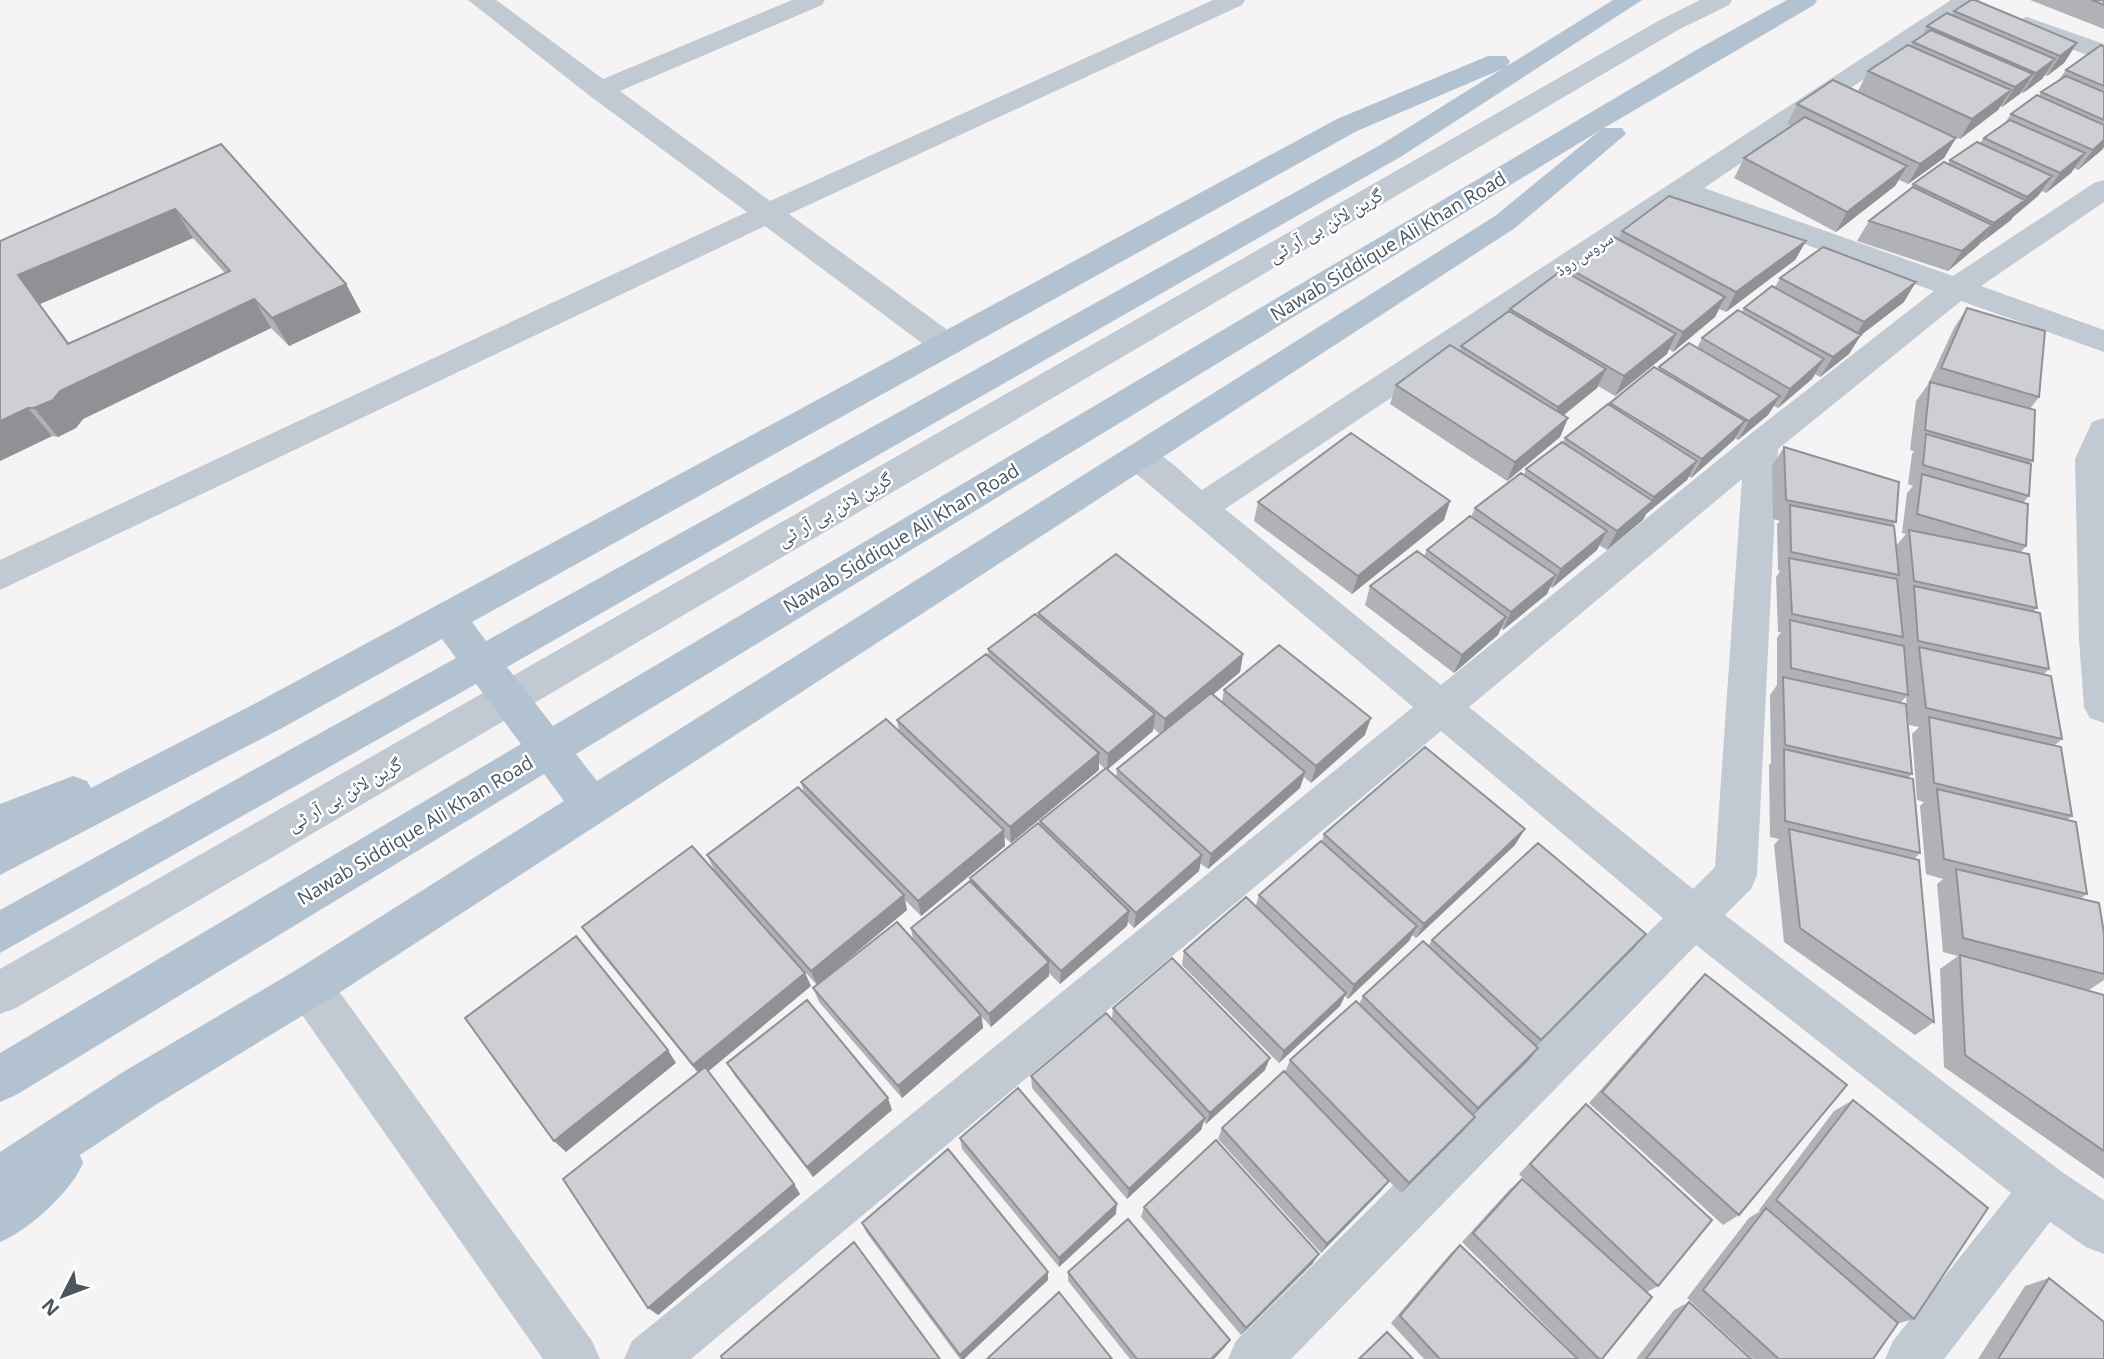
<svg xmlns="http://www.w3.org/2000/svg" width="2104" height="1359" font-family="'Open Sans','Noto Naskh Arabic',sans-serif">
	<rect width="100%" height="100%" fill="#f5f3f3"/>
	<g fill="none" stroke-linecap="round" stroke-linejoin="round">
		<path fill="#c1cad2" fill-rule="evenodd" d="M468,0H496L603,79L792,0H825L822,5L620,91L770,201L1213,0H1245L1242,5L789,214L957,337L962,345L957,353L946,356L935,353L765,226L0,590V560L747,212L590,96Z
			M1700,0H1732L1729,5L1678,30L16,1008L0,1014V969L1660,20Z
			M1951,0H1980L1704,188L1953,276L2094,183L2104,180V202L1981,286L2104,330V352L1961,301L1778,449L1757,875L1751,889L1725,915L2062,1172L2104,1200V1254L2086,1247L2050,1222L1944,1359H1885L1893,1341L2011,1193L1696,945L1291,1359H1228L1236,1341L1663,918L1441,731L691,1359H624L632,1341L1413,707L1127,466L1122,457L1127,448C1155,440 1181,473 1202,490ZM1685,201L1934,291L1749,435L1441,685L1225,509ZM1742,479L1715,867L1693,889L1469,707Z
			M2027,17L2104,44V61L2018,30L2014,25L2018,20Z
			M2104,418V723L2090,718L2084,707L2079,639L2075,459L2092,422Z
			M309,966L325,972L592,1341L600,1359H543L293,1002L287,987L293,972Z"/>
		<path fill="#b3c2d1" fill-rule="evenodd" d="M1613,0H1642L1402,156L507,667L553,726L1698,49L1787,0H1817L1814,5L1604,128H1622L1626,134L1515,228L325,1002L157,1104L80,1155L83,1163C71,1192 29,1230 0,1242V1152L123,1072L293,972L564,801L544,774L16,1095L0,1102V1053L521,744L476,684L0,953V910L456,658L442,639L284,727L0,875V804L73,776L87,781L91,788L256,703L1337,119L1488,56H1506L1510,62L1507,66ZM1502,69L1382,144L486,641L472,622L1357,131ZM1599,131L1495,216L597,781L576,754Z"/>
	</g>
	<path fill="#b0b2b7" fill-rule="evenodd" d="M2030,0H2104V29Z
		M1954,11L2077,43L2064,63L2047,76L2045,75L2042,79L2023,93L2021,92L2002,107L2000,106L1998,110L1960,139L1858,91L1868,71L1911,46L1913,42L1922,36L1927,26L1952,15Z
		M2104,47V147L2078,170L2074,168L2071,173L2046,193L2042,191L2038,196L2013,217L2011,220L1981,242L1948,271L1857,241L1869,221L1910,190L1913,184L1948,164L1950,160L1980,143L1984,138L2005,123L2011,114L2039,96L2041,92L2058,81L2066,70Z
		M1797,104L1956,138L1944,158L1908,184L1899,180L1895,186L1836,232L1734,178L1744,158L1791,126L1787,124Z
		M221,144L346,284L361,312L289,346L271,328L83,419L76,428L58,437L52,436L0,461V241ZM193,238L225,273L69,343L40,304Z
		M1622,231L1806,241L1795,260L1726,312L1719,309L1715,317L1673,352L1669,349L1667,354L1615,396L1598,386L1597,388L1564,415L1568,418L1560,437L1507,481L1390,404L1396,385L1460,351L1461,346L1509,311L1510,309L1569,274L1570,269L1618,239Z
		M1780,278L1904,302L1861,335L1849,354L1820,377L1815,374L1812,379L1778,408L1774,406L1768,415L1738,440L1735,438L1691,478L1689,476L1687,480L1646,514L1643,520L1607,550L1599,545L1597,550L1552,588L1550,586L1547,594L1503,630L1501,628L1498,635L1454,673L1365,605L1370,586L1424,556L1427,550L1471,517L1475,508L1524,475L1526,469L1563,442L1565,438L1609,405L1610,403L1658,370L1659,367L1697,348L1702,338L1742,312L1744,308L1775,287Z
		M1967,308L2039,397L2030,409L2033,461L2030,463L2029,496L2023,503L2026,546L2020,553L2037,608L2033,612L2049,669L2043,675L2062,739L2054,746L2072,816L2067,820L2087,894L2080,899L2104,933V980L2089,990L2038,977L2104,995V1179L1944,1067L1940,969L1958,956L1943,952L1937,884L1943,879L1926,874L1920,806L1924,802L1917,800L1912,734L1919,727L1909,725L1906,697L1900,703L1912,774L1908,778L1920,853L1914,859L1934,1022L1915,1035L1784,942L1774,845L1779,839L1770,837L1769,765L1772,762H1771L1770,695L1777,685V638L1781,632H1778L1776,577L1780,571L1778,570L1777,524L1780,521L1773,519L1772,466L1784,447L1896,522L1893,526L1896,546L1906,534L1902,533L1907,493L1913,486L1908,484L1912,454L1914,451L1910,450L1916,401L1927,386L1954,328Z
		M1450,501L1444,520L1352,594L1254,521L1258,502Z
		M1038,613L1243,654L1240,672L1213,694L1222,701L1224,690L1365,735L1311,783L1304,777L1300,788L1208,869L1200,863L1199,871L1134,928L1128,922L1127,926L1060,984L1049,973V976L991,1027L982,1017L983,1028L902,1098L819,1002L813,988L913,940L911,928L971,882L970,878L1040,824V821L1105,769L1099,763V770L1011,843L1004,837L1005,846L921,916L905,900L907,910L817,985L747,908L805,973L811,986L709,1071L794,1184L800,1194L658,1315L698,1073L592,942L582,927L714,870L707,855L804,793L801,782L899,731L897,720L988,656V649L1038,617ZM1153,728L1160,734L1117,769L1116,777L1108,769L1153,731Z
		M1324,834L1515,845L1416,938L1412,935L1409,941L1348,999L1345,996L1340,1006L1279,1063L1182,965L1184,951L1256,905L1259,895L1322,841Z
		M1432,940L1634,948L1536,1046L1538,1048L1528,1061L1473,1115L1475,1117L1465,1129L1401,1193L1389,1181L1381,1191L1321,1253L1218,1139L1222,1128L1285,1072L1290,1060L1359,1004L1363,996L1428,946Z
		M1705,974L1739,1215L1723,1225L1589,1103L1691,988Z
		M1113,1008L1265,1070L1206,1124L1204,1121L1201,1130L1127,1199L1032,1088L1031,1076L1112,1019Z
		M727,1063L892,1110L813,1177L734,1075Z
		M1853,1100L1914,1319L1896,1324L1873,1359H1753L1687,1298L1749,1218L1760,1211L1759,1210L1834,1111Z
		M1586,1104L1658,1286L1647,1292L1602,1359H1579L1462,1242L1510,1189L1522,1179L1551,1206L1519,1174L1573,1116Z
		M960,1138L1116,1214L1059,1267L962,1149Z
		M1144,1207L1313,1263L1241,1335L1141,1217Z
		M862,1223L1048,1272V1280L964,1359H960L866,1232Z
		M1460,1245L1578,1359H1424L1391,1323L1450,1254Z
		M1068,1272L1230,1340L1225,1347L1214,1359H1130L1068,1281Z
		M2049,1278L2104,1359H1978L2025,1286Z
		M1689,1302L1751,1359H1636L1674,1310Z"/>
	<path fill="#909195" d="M2077,43L2064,63L2047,76L2060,56Z
		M2055,59L2042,79L2023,93L2036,73Z
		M2033,74L2020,94L2002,107L2015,87Z
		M2011,90L1998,110L1960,139L1972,119Z
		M1956,138L1944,158L1908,184L1920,164Z
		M2104,140V147L2102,150L2078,170L2093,150Z
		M2085,153L2071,173L2046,193L2060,173Z
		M1907,166L1895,186L1836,232L1847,212Z
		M2052,176L2038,196L2013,217L2011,220L1981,243L1994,223L2024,200L2027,197Z
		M175,209L193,238L40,304L91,372L18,275Z
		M1992,225L1979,245L1948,271L1962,251Z
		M1806,241L1795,260L1726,312L1736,292Z
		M1916,282L1904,302L1852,342L1864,322Z
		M346,284L361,312L289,346L272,318Z
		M1725,297L1715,317L1673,352L1683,332Z
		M254,299L271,328L83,419L76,428L58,437L34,408L60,391Z
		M1676,334L1667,354L1615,396L1624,376Z
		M1861,335L1849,354L1820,377L1833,357Z
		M1824,359L1812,379L1778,408L1790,389Z
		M1606,369L1597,388L1550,426L1558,407Z
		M1780,396L1768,415L1738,440L1749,421Z
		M28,408L52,436L0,461V421Z
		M1568,418L1560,437L1507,481L1515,462Z
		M1745,421L1734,440L1691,478L1702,459Z
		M1697,461L1687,480L1646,514L1643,520L1607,550L1617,531L1651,503L1654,497Z
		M1450,501L1444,520L1352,594L1358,576Z
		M1607,531L1597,550L1552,588L1561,569Z
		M1556,575L1547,594L1503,630L1511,612Z
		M1506,617L1498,635L1454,673L1462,655Z
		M1243,654L1240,672L1163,737L1165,719Z
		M1155,714L1153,731L1107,770L1108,754Z
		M1371,718L1365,735L1311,783L1316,766Z
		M1099,753V770L1011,843L1010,827Z
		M1305,772L1300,788L1208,869L1211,854Z
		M1525,829L1515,845L1416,938L1424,924Z
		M1004,830L1005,846L921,916L918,901Z
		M1202,855L1199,871L1134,928L1136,913Z
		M904,895L907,910L817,985L811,971Z
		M1129,911L1127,926L1060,984L1061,971Z
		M1417,926L1409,941L1348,999L1354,985Z
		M1646,934L1634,948L1530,1052L1541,1040Z
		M1049,962V976L991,1027L989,1014Z
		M805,973L811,986L701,1077L693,1065Z
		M1346,993L1340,1006L1279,1063L1284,1051Z
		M981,1015L983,1028L902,1098L898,1086Z
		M1538,1048L1528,1061L1468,1120L1478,1108Z
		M668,1050L676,1063L566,1152L554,1141Z
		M1270,1058L1265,1070L1206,1124L1210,1113Z
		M888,1098L892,1110L813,1177L807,1167Z
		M1475,1117L1465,1129L1401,1193L1409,1183Z
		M1205,1118L1201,1130L1127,1199L1129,1189Z
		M1389,1181L1381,1191L1321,1253L1327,1244Z
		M794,1184L800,1194L658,1315L648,1308Z
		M1117,1204L1116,1214L1059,1267V1258Z
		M1319,1254L1313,1263L1241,1335L1246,1328Z
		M1048,1272V1280L964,1359H961L960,1355Z
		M1230,1340L1225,1347L1214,1359H1211Z"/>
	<path fill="#cdcfd5" stroke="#909195" stroke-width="2" fill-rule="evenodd" d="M1971,0H1975L2077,43L2060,56L1954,11Z
		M2092,0H2104V5Z
		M1947,13L2055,59L2036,73L1927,26Z
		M1931,30L2033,74L2015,87L1913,42Z
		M1908,45L2011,90L1972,119L1868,71Z
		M2101,45L2104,47V86L2066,70Z
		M2066,76L2104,92V120L2041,92Z
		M1833,80L1956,138L1920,164L1797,104Z
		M2037,95L2104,125V140L2093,150L2011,114Z
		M1805,117L1907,166L1847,212L1744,158Z
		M2010,120L2085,153L2060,173L1984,138Z
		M1977,142L2052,176L2027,197L1950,160Z
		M221,144L346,284L272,318L254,299L60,391L53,400L34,408H28L0,421V241ZM175,209L230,271L68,344L18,275Z
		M1944,162L2025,200L1994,223L1913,184Z
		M1913,187L1992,225L1962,251L1869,221Z
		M1669,196L1806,241L1736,292L1622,231Z
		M1614,237L1725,297L1683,332L1570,269Z
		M1823,247L1916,282L1864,322L1780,278Z
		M1562,270L1676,334L1624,376L1510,309Z
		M1772,286L1861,335L1833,357L1744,308Z
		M1967,308L2045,331L2039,397L1941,368Z
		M1738,310L1824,359L1790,389L1702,338Z
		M1509,311L1606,369L1558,407L1461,346Z
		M1689,343L1780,396L1749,421L1659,367Z
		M1450,345L1568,418L1515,462L1396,385Z
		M1654,367L1745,421L1702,459L1610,403Z
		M1930,382L2035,410L2033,461L1925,430Z
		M1608,404L1697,461L1654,497L1565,438Z
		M1351,433L1450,501L1358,576L1258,502Z
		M1926,434L2031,464L2029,496L1923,465Z
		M1562,442L1653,501L1617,531L1526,469Z
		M1784,447L1899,482L1896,522L1786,500Z
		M1521,473L1607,531L1561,569L1475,508Z
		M1922,474L2028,504L2026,546L1917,514Z
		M1790,505L1894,526L1899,575L1791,552Z
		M1470,516L1556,575L1511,612L1427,550Z
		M1909,530L2029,554L2037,608L1914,581Z
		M1417,551L1506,617L1462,655L1370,586Z
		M1116,554L1243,654L1165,719L1038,613Z
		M1789,558L1897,579L1903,637L1792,614Z
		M1914,586L2040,613L2049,669L1918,641Z
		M1035,614L1155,714L1108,754L988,649Z
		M1790,620L1904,646L1908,695L1791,668Z
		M1279,645L1371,718L1316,766L1224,690Z
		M1919,647L2051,676L2062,739L1926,708Z
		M986,654L1099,753L1010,827L897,720Z
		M1783,677L1906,704L1912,774L1785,745Z
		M1211,693L1305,772L1211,854L1117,769Z
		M1929,717L2061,747L2072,816L1934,783Z
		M886,719L1004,830L918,901L801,782Z
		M1425,747L1525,829L1424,924L1324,834Z
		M1784,749L1913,779L1920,853L1785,821Z
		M1106,768L1202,855L1136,913L1040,821Z
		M798,787L904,895L811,971L707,855Z
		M1937,789L2076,822L2087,894L1944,859Z
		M1038,823L1129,911L1061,971L970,878Z
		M1789,829L1919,860L1934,1022L1800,928Z
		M1321,841L1417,926L1354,985L1259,895Z
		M1538,843L1646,934L1541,1040L1432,940Z
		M692,846L805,973L693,1065L582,927Z
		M1956,869L2099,903L2104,933V974L1963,938Z
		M970,881L1049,962L989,1014L911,928Z
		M1246,897L1346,993L1284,1051L1184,951Z
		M897,922L981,1015L898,1086L813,988Z
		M576,936L668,1050L554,1141L465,1018Z
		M1423,941L1538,1048L1478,1108L1363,996Z
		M1960,955L2104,995V1151L1965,1055Z
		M1172,958L1270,1058L1210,1113L1113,1008Z
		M1705,974L1847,1085L1739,1215L1602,1092Z
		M807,1000L888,1098L807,1167L727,1063Z
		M1356,1001L1475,1117L1409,1183L1290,1060Z
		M1106,1013L1205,1118L1129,1189L1031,1076Z
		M705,1067L794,1184L648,1308L563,1179Z
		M1284,1071L1389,1181L1327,1244L1222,1128Z
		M1018,1088L1117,1204L1059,1258L960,1138Z
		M1853,1100L1988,1208L1914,1319L1776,1200Z
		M1586,1104L1712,1220L1658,1286L1530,1164Z
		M1216,1140L1319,1254L1246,1328L1144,1207Z
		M948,1149L1048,1272L960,1355L862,1223Z
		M1522,1179L1652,1297L1602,1359H1599L1473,1233Z
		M1766,1208L1898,1323L1873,1359H1779L1703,1290Z
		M1128,1219L1230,1340L1211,1359H1137L1068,1272Z
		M854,1242L940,1359H722L721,1356Z
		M1460,1245L1578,1359H1440L1400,1316Z
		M2049,1278L2104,1322V1359H1998Z
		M1059,1292L1112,1359H987Z
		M1689,1302L1751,1359H1646Z
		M1387,1332L1413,1359H1359Z"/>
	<g text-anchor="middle" stroke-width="5" stroke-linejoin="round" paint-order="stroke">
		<g font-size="16" fill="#4a5661" stroke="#fff">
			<text transform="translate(1584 254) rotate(-33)" y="6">سروس روڈ</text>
		</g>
		<g font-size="19" fill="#4a5661" stroke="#fff">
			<text transform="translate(1325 225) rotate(-30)" y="7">گرین لائن بی آر ٹی</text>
			<text transform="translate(1388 246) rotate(-31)" y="7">Nawab Siddique Ali Khan Road</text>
			<text transform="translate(834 509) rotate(-30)" y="7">گرین لائن بی آر ٹی</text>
			<text transform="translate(901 538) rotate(-31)" y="7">Nawab Siddique Ali Khan Road</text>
			<text transform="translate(344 794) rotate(-30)" y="7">گرین لائن بی آر ٹی</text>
			<text transform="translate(415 830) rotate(-31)" y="7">Nawab Siddique Ali Khan Road</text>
		</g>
	</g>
	<g transform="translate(63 1296) rotate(228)" stroke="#ffffff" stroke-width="5" paint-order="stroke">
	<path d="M0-5L12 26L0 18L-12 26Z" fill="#4a5661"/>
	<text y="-10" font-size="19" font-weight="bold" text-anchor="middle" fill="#4a5661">N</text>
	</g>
</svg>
